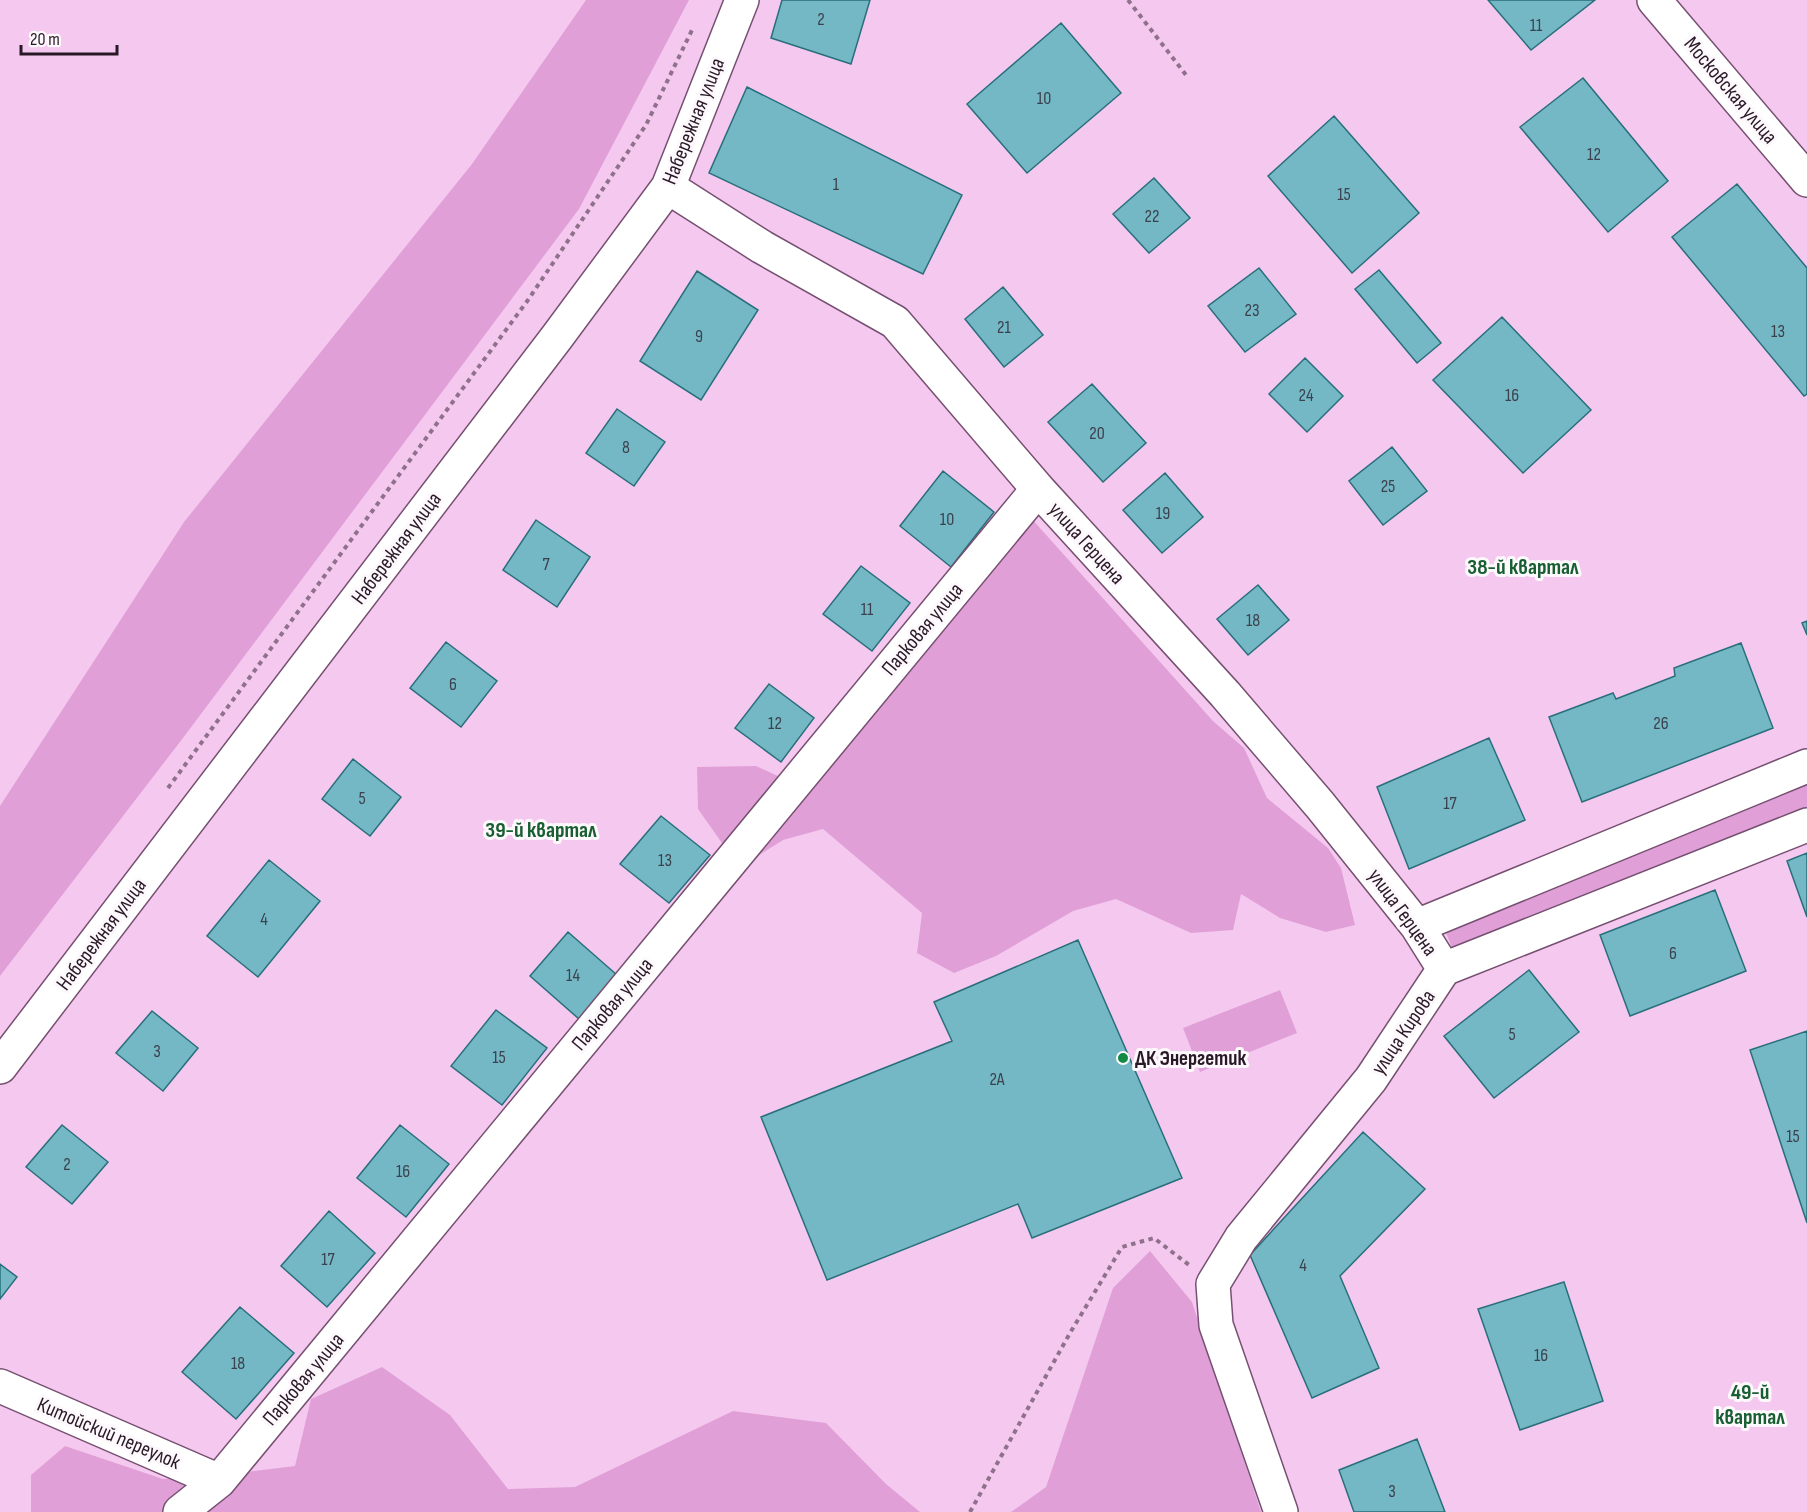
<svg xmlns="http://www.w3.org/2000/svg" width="1807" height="1512" font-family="'Sofia Sans Condensed',sans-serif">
	<rect width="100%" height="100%" fill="#f5c9ef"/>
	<path fill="#e0a0d7" d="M586,0H689L579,209L183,738L0,976V806L184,522L472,164Z
		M1031,518L1213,721L1244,748L1267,798L1328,848L1341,868L1355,925L1326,932L1280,918L1241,894L1233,930L1191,933L1116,899L1073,911L996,956L954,973L917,953L922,913L823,829L783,840L756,857L729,853L698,809L697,767L756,766L800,786Z
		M1807,778V810L1454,953L1443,925Z
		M1280,990L1297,1033L1200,1072L1183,1028Z
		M1150,1251L1192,1302L1261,1512H1011L1046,1487L1113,1288Z
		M382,1367L450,1415L508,1489L575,1487L733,1411L826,1423L886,1484L920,1512H31V1475L65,1446L163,1479L238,1473L295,1466L311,1399Z"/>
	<path fill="#75b8c5" stroke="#296f7b" stroke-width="1.5" d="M782,0H870L851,64L771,38Z
		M1488,0H1595L1531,50Z
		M1061,23L1121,93L1027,173L967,104Z
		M1583,78L1668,181L1608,232L1520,127Z
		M747,87L962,195L923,274L709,173Z
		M1334,116L1419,213L1352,273L1268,176Z
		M1154,178L1190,218L1149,253L1113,214Z
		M1737,184L1807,268V394L1804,396L1672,237Z
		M1259,268L1296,314L1245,352L1208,306Z
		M1379,270L1441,343L1417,363L1355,289Z
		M697,271L758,310L701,400L640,361Z
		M1003,287L1043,335L1004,367L965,319Z
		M1502,317L1591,410L1523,473L1433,380Z
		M1305,358L1343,396L1307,432L1269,394Z
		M1092,384L1146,443L1103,482L1048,422Z
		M617,409L665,442L634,486L586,453Z
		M1392,447L1427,491L1383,525L1349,481Z
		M943,471L994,512L951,567L900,526Z
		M1165,473L1203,517L1162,553L1123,510Z
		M536,520L590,557L557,607L503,570Z
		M861,566L910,603L872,651L823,614Z
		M1258,585L1289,620L1248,655L1217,619Z
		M1807,621V635L1802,623Z
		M446,642L497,681L461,727L410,688Z
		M1741,643L1773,728L1582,802L1549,717L1613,693L1616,699L1675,676L1674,668Z
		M769,684L814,718L781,762L735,728Z
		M1489,738L1525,820L1409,869L1377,787Z
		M353,759L401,797L370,836L322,799Z
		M661,816L710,855L669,903L620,864Z
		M1807,853V917L1787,861Z
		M269,860L320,901L258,977L207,936Z
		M1715,890L1746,971L1630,1016L1600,935Z
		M568,932L617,975L579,1019L530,976Z
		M1078,940L1182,1178L1032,1238L1018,1204L827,1280L761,1117L952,1041L934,1002Z
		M1529,970L1579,1032L1494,1098L1444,1036Z
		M496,1010L547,1048L502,1105L451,1066Z
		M152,1011L198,1048L163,1091L116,1053Z
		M1807,1031V1223L1750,1050Z
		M62,1125L108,1162L72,1204L26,1167Z
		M400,1125L449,1164L406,1217L357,1178Z
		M1363,1132L1425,1189L1340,1276L1379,1368L1312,1398L1250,1255Z
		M329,1211L375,1253L327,1307L281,1266Z
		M0,1264L17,1277L0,1299Z
		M1564,1282L1603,1401L1520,1430L1478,1309Z
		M240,1307L294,1353L236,1419L182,1372Z
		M1417,1439L1445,1512H1354L1339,1470Z"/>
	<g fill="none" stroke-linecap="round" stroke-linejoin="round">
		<defs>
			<path id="minor" d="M1654,0L1807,180
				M668,187L762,247L895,322L1038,489L1225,694L1320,805L1417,926L1444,969
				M1417,926L1807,766
				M0,1067L557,337L668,187L742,0
				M0,1386L219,1481
				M180,1512L219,1481L1038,489
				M1281,1512L1216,1325L1213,1284L1241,1238L1371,1079L1444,969L1807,825"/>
		</defs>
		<use href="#minor" stroke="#765071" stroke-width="36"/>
		<path stroke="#8f718b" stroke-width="4" stroke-dasharray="4.5 4.5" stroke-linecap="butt" d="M1128,0L1186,75
			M168,788L528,300L646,125L693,28
			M970,1512L1070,1333L1122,1247L1154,1238L1189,1265"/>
		<use href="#minor" stroke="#fff" stroke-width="33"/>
	</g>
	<circle fill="#108a45" stroke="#fdf8fc" stroke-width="2" cx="1123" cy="1058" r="6"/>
	<g text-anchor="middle" stroke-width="6" stroke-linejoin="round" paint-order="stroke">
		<g font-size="18" fill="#3c414e">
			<text x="821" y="25">2</text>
			<text x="1536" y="31">11</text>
			<text x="1044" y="104">10</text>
			<text x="1594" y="160">12</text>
			<text x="836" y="190">1</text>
			<text x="1344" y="200">15</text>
			<text x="1152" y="222">22</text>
			<text x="1252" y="316">23</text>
			<text x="1004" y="333">21</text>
			<text x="1778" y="337">13</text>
			<text x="699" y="342">9</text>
			<text x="1306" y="401">24</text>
			<text x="1512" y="401">16</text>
			<text x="1097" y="439">20</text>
			<text x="626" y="453">8</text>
			<text x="1388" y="492">25</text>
			<text x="1163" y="519">19</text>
			<text x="947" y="525">10</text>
			<text x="546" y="570">7</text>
			<text x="867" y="615">11</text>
			<text x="1253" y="626">18</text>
			<text x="453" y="690">6</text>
			<text x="775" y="729">12</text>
			<text x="1661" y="729">26</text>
			<text x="362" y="804">5</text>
			<text x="1450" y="809">17</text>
			<text x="665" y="866">13</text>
			<text x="264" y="925">4</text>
			<text x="1673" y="959">6</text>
			<text x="573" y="981">14</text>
			<text x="1512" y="1040">5</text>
			<text x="157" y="1057">3</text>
			<text x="499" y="1063">15</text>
			<text x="997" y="1085">2А</text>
			<text x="1793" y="1142">15</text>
			<text x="67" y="1170">2</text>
			<text x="403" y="1177">16</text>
			<text x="328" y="1265">17</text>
			<text x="1303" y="1271">4</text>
			<text x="1541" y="1361">16</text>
			<text x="238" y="1369">18</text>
			<text x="1392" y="1497">3</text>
		</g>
		<g font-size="21" fill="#291927" stroke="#fdf8fc">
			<text transform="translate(1731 90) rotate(50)" y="7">Московская улица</text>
			<text transform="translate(693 121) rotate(-68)" y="7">Набережная улица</text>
			<text transform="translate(1087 543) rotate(48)" y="7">улица Герцена</text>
			<text transform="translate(396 548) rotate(-53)" y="7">Набережная улица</text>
			<text transform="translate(922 629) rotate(-50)" y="7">Парковая улица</text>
			<text transform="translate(1403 912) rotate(54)" y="7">улица Герцена</text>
			<text transform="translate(101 934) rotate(-53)" y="7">Набережная улица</text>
			<text transform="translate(612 1004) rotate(-50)" y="7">Парковая улица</text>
			<text transform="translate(1403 1032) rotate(-56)" y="7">улица Кирова</text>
			<text transform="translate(303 1379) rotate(-50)" y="7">Парковая улица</text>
			<text transform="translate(109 1433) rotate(23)" y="7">Китойский переулок</text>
		</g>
		<g font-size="21" font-weight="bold" fill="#291927" stroke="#fdf8fc" text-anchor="start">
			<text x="1135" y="1065">ДК Энергетик</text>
		</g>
		<g font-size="22" font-weight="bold" fill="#175e31" stroke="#fdf8fc">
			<text x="1523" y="574">38-й квартал</text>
			<text x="541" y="837">39-й квартал</text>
			<text x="1750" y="1399">49-й<tspan x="1750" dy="25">квартал</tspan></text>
		</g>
	</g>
	<path d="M21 45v9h96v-9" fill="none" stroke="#291927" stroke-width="3"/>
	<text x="30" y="45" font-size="18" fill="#291927" stroke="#fdf8fc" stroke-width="4.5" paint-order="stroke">20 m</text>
</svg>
